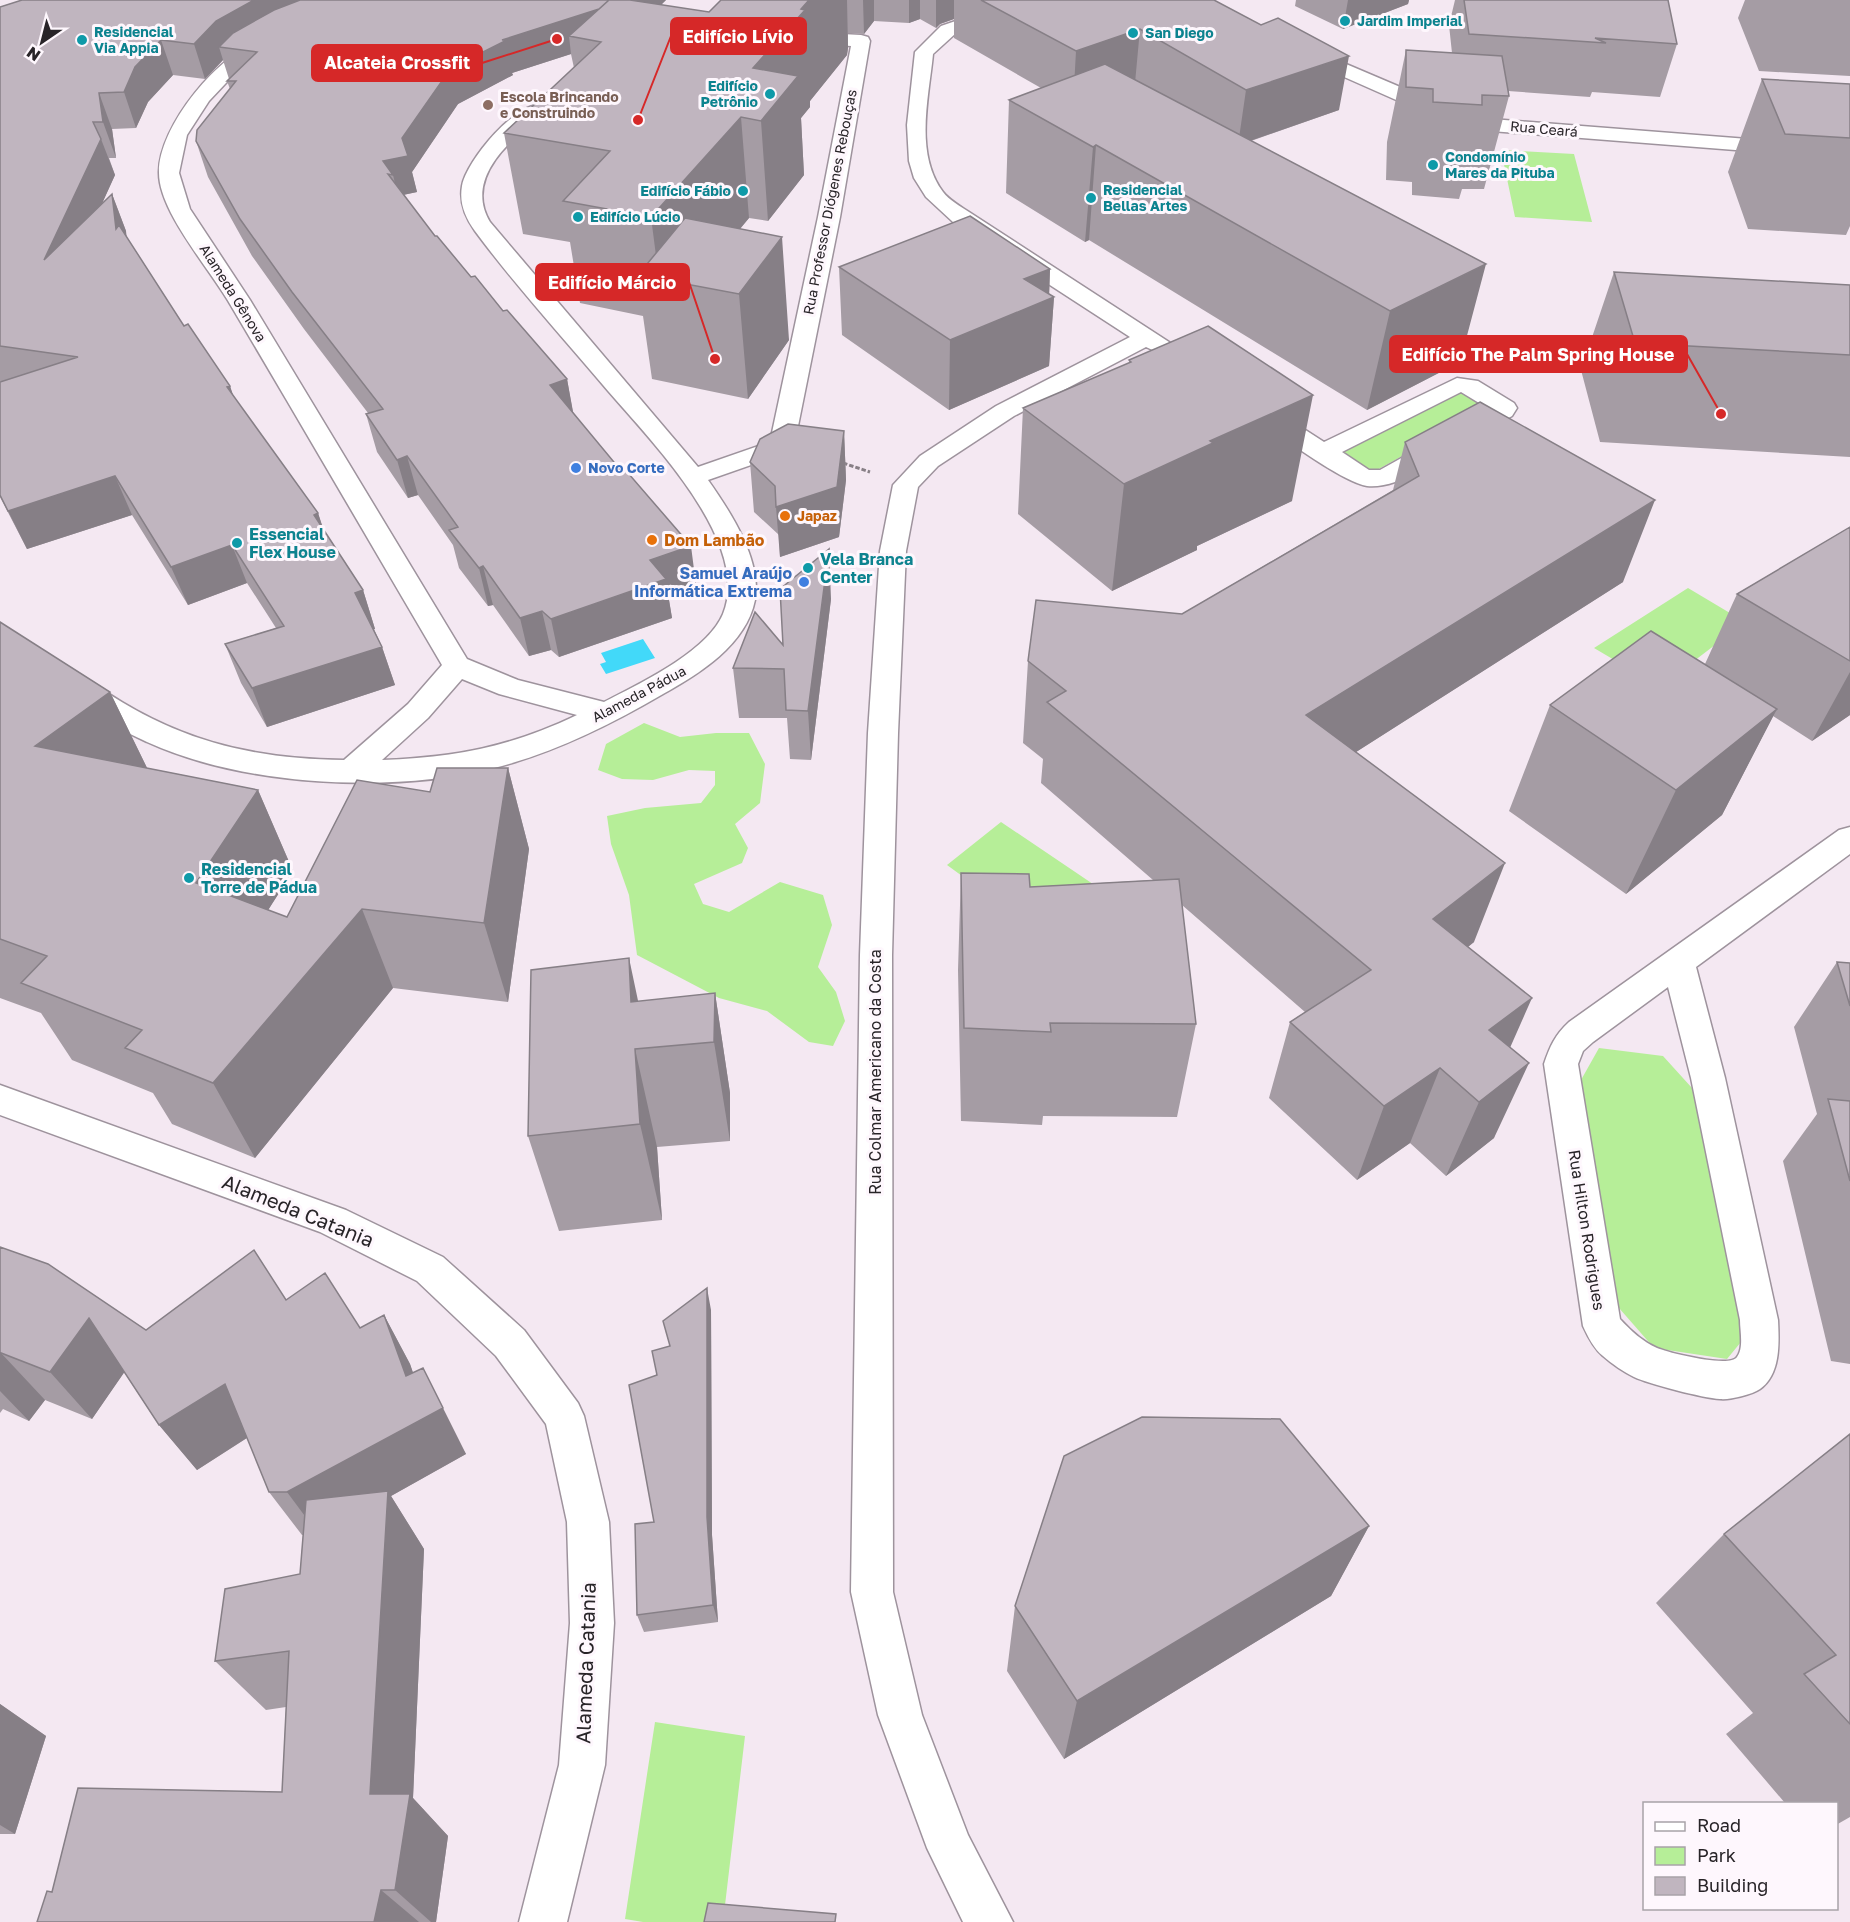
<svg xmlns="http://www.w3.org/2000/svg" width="1850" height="1922" font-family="'Golos Text',sans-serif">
	<rect width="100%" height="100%" fill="#f4e8f2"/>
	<path fill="#b6ee98" d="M1501,150L1574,154L1592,222L1515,217Z
		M1453,385L1491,407L1366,476L1329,451Z
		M1688,588L1745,622L1660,687L1594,648Z
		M644,723L680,737L716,733H749L765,764L760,803L735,824L748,848L742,863L694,884L703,904L729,912L780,882L823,895L832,925L818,967L836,992L845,1021L833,1046L809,1042L767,1011L719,998L637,955L629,895L611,844L607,816L645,808L701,803L715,785V771L689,770L653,780L622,779L598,770L606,744Z
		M1001,822L1124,905L1069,954L947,865Z
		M1599,1048L1663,1056L1702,1099L1750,1331L1727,1359L1654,1348L1619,1308L1581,1080Z
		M655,1722L745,1736L723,1922H643L625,1919Z"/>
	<path fill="#42d9f9" d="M643,639L655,658L606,674L600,664L606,662L601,653Z"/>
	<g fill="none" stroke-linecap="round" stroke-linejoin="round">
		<defs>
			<path id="minor" d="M1017,0H1043L1040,4L955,34L933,54C929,96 914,154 943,192C949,200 960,206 969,212L1169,342L1173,347L1169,352L1161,354L1146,347L1014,416L938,466L918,487L906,551L898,733L892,955L893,1592L922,1715L968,1835L1013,1922H963L927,1848L878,1715L851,1592L860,955L868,733L880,551L893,485L920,456L996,406L1130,337L953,222L926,197L914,178L909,161L907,125L915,52L941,26Z
				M802,32L861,35L868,37L870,41L840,217L794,446L791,451L708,480C730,511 762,560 755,600C746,645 699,674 663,694C610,725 554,753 494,768C392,794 243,786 147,742C124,731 82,711 69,690L73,683L83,680L93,683C171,739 249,759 344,760L408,704L442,665C371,544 301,424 230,304C210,269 159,212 159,173C158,127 220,51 264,40L271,42L273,46L271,50L242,66L209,101L187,135L179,173L190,209L250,300L467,659L518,680L604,702C639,684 707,652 723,614C753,541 646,436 603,385C560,334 514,284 475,231C465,217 459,203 462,186C466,161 518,98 545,105L548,109L545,113C513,137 463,177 490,222L698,467L770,442L818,217L851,46L795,42L793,38L795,34ZM462,679L499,694L577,715C510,747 456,757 382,760L428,718Z
				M1306,47L1426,98L1492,119L1850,147V159L1491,131L1412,107L1299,57L1297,53L1299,49Z
				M1457,378L1478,381L1514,403L1517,408L1512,416L1395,482C1386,485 1376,487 1367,486C1342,482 1283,437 1258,421L1255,416L1258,411L1267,409L1276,411L1324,442ZM1461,392L1489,409L1380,470H1369L1342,452Z
				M1850,827V854L1696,967L1725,1078L1778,1320C1779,1342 1781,1374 1760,1389C1751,1395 1730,1400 1720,1399C1703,1398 1649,1384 1634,1377C1624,1372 1612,1364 1603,1356C1594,1349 1588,1337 1583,1326L1544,1064C1550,1046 1555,1035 1569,1022L1839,830ZM1668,987L1691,1078L1740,1320C1740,1331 1744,1348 1737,1357C1730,1368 1669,1353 1657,1348C1643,1342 1630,1330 1620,1319L1578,1064L1583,1051L1593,1042Z
				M0,1085L346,1210L443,1257L524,1330L578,1403L584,1416L609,1522L614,1623L605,1765L567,1922H519L559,1765L570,1623L567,1522L546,1424L496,1356L417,1281L320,1232L0,1115Z"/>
		</defs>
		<use href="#minor" stroke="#9e939d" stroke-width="3"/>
		<path stroke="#877f86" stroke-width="3" stroke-dasharray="4.5 2" stroke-linecap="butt" d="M843,463L870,472"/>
		<use href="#minor" fill="#fff" fill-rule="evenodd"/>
	</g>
	<path fill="#a59ca4" d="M22,0H666L661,5L709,12L721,0H1214L1339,110L1251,141L1460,362L1367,410L1089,240L1085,242L1006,193L1009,100L1041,88L954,38V19L940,24L936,28L920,19L909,23L874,21L864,34L848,33V48L847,55L810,101V107L801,118L804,175L768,221L749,218L740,229L789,340L748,399L652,379L643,316L580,303L570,242L523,234L504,133L574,68L571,54L512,73L513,75L458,104L412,172L417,192L403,195L435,236L471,277L567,379L573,413L696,585L668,594L672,618L559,657L551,650L529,656L493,605L488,606L459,568L453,545L418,495L408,498L377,452L366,414L368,413L304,329L252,256L208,177L196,141L230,89L227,81L229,79L223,60L205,79L173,75L148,102L136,128L112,129L116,158H109L115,175L102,203L112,194L126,231V236L184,326L230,386L233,397L318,513L323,529L363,590L375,629H374L382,647L395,685L267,727L241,683L225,644L276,628L247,583L188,605L132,515L27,549L0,497V382L2,381H0V7Z
		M1296,0H1409L1408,4L1343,29L1295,6Z
		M1455,0H1668L1677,44L1660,97L1592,92L1590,97L1508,91L1509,96L1484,189H1462L1459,199L1412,195V182L1386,180L1387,142L1406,50L1452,53L1449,25Z
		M1745,0H1850V76L1759,71L1738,18Z
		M1762,79L1850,84V226L1846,235L1748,229L1728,172Z
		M839,267L1050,269L1049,294L1054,297L1049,366L949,410L842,335Z
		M1614,272L1850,285V457L1600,442L1581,370Z
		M1129,360L1292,501L1197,546V550L1112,591L1018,514L1023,408L1129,363Z
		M844,431L846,480L839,537L780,557L779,535L754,512L750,462Z
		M1405,442L1623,582L1356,752L1474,942L1468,947L1510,1047L1494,1138L1446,1176L1410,1143L1357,1180L1269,1098L1290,1022L1305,1012L1182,905L1196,1024L1177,1117L1043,1116L1042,1125L961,1121L958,970L961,873L1030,887L1153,880L1041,783L1043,759L1023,743L1028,661L1182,614L1393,490Z
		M1850,527V715L1812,741L1773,716L1722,815L1626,894L1509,811L1550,705L1705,664L1737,594Z
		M831,599L811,760L790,759L787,718H739L733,668L783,645Z
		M0,622L110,692L147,768L258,790L293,871L268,910L287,917L430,792L508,768L529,849L508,1002L393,988L255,1158L172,1124L153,1093L72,1060L41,1013L0,998Z
		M1837,962L1850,963V1364L1831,1361L1783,1161L1817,1114L1794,1027Z
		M715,993L730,1093V1141L657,1147L662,1220L559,1231L528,1136L638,1002Z
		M0,1247L146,1330L286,1300L360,1328L384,1315L410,1364L413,1373L466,1454L391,1496L424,1549L413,1798L448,1836L436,1922H37L52,1892L282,1792L286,1707L266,1710L215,1661L300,1574L303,1535H302L269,1492L247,1438L197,1470L159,1425L124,1372L92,1419L45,1400L29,1421L3,1409L0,1413Z
		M711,1310L712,1535L718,1622L644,1632L637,1615L654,1522L657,1375L670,1346L663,1321Z
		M1850,1434V1817L1836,1825V1803H1785L1726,1734L1753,1713L1656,1603L1724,1534Z
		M1369,1526L1331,1596L1064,1759L1007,1671L1015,1606Z
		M0,1704L46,1736L15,1834H0Z"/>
	<path fill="#867f86" d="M254,0H363L219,47L223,60L205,79L194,44L216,21Z
		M626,0H666L630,35L601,42L569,36L571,54L512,73L513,75L458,104L412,172L417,192L398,196L393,175L383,161L402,138L451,68L502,40Z
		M809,0H847L848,48L847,55L810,101V107L801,118L804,175L768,221L761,121L753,68Z
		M863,0H874V21L864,34Z
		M909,0H920V19L909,23Z
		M936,0H954V19L940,24L936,28Z
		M1348,0H1409L1408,4L1343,29Z
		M1140,29L1135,83L1073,106L1076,51Z
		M161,40L173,75L148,102L136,128L124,92L135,67Z
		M1349,56L1339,110L1238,145L1246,90Z
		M99,93L112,129L116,158L103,122Z
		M741,117L749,218L693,285L659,279L651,217Z
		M101,139L115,175L60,297L44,260Z
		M1096,145L1089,240L1085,242L1093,147Z
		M112,194L126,231L130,266L116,229Z
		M782,237L789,340L748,399L739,294Z
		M1486,264L1460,362L1367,410L1390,311Z
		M1050,269L1049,299L1054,297L1049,366L949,410L950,340L1024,279Z
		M567,379L574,417L550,385Z
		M230,386L243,424L227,387Z
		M1313,395L1292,501L1197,546V550L1112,591L1124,484L1210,441Z
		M844,431L846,480L839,537L780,557L776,507Z
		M407,456L418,495L408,498L397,460Z
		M115,476L132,515L27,549L8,511Z
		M1655,500L1623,582L1287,796L1306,715Z
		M318,513L331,552L314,515Z
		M232,545L247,583L188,605L171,567Z
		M691,546L696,585L668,594L672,618L559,657L551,619L650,560Z
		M829,549L831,599L811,760L808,711Z
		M483,566L493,605L488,606L479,568Z
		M363,590L375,629L368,631L355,593Z
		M542,611L551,650L529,656L520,618Z
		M382,647L395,685L267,727L252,688Z
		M1850,672V715L1812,741Z
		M110,692L150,774L35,746Z
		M1777,709L1722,815L1626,894L1676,790Z
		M508,768L529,849L508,1002L484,923Z
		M258,790L293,871L235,962L196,883Z
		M1505,863L1474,942L1405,997L1433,919Z
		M362,909L393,988L255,1158L213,1083Z
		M629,958L648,1048L631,1002Z
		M715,993L730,1093V1141L714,1042Z
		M1532,998L1498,1075L1489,1030Z
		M635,1049L657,1147L662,1220L640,1124Z
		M1529,1063L1494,1138L1446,1176L1479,1102Z
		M1440,1068L1410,1143L1357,1180L1384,1106Z
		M707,1288L711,1310L712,1535L718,1622L713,1605L707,1517Z
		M384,1315L410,1364L428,1416L423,1368L466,1454L391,1496L424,1549L413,1798L448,1836L436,1922H431L395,1890L370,1794L319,1535L287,1492L406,1376Z
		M89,1318L128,1367L92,1419L50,1372Z
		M1,1353L45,1400L29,1421L0,1391V1354Z
		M225,1384L259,1430L197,1470L159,1425Z
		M1369,1526L1331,1596L1064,1759L1077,1701Z
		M0,1704L46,1736L15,1834L0,1825Z
		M381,1890L419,1922H374Z"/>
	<path fill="#c0b5bf" stroke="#867f86" stroke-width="1.5" d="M22,0H254L216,21L194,44L161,40L135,67L124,92L99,93L103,122H93L101,139L44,260L112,194L116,229L119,225L184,326L188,324L230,386L227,387L318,513L314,515L363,590L355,593L382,647L252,688L225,644L284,626L232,545L171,567L115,476L8,511L0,495V382L78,357L0,346V7Z
		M300,0H609L599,9L502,40H507L451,68L402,138L408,156L383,161L393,175L388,174L435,236H437L471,277L475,276L503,311L507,310L567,379L550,385L618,467L622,466L691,546L650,560L666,579L551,619L542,611L520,618L483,566L479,568L449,530L458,527L407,456L397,460L366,414L383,409L292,292L240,219L196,141L197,130L236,81H227L257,52L219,47L233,33L274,10Z
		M609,0H630L709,12L721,0H809L801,9L805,10L753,68L798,76L761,121L741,117L651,217L563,201L610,151L504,133L601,42L569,36Z
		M981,0H1214L1261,25L1278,18L1349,56L1246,90L1140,29L1076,51Z
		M1464,0H1668L1677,44L1595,38L1606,43L1469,34Z
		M1406,50L1502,56L1509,96L1482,95V105L1433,102V89L1406,87Z
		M1105,64L1486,264L1390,311L1096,145L1093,147L1009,100Z
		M1762,79L1850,84V138L1785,134Z
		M970,216L1050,269L1024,279L1054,297L950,340L839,267Z
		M685,218L782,237L739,294L638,275Z
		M1614,272L1850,285V355L1635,343Z
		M1208,326L1313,395L1210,441L1213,443L1124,484L1023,408L1131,362L1129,360Z
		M1480,402L1655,500L1306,715L1505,863L1433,919L1532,998L1489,1030L1529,1063L1479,1102L1440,1068L1384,1106L1290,1022L1371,970L1047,702L1066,691L1028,661L1036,600L1182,614L1419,476L1405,442Z
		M788,424L844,431L837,487L776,507L775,486L750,462L760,439Z
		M1850,527V661L1737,594Z
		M829,549L808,711L786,710L784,669L733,668L755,612L783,645L780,589Z
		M0,622L110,692L35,746L258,790L196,883L287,917L357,780L430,792L437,768H508L484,923L362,909L213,1083L125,1048L142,1030L21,983L47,956L0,939Z
		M1651,631L1777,709L1676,790L1550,705Z
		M961,873L1029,874L1030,887L1179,879L1196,1024L1050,1023L1051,1032L964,1028Z
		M629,958L631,1002L715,993L714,1042L635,1049L640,1124L528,1136L531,970Z
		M1837,962L1850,963V1006Z
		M1828,1099L1850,1101V1181Z
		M0,1247L48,1264L146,1330L254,1250L286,1300L325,1273L360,1328L384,1315L406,1376L423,1368L443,1408L287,1492H269L225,1384L159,1425L89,1318L50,1372L1,1353L0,1354Z
		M707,1288V1517L713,1605L637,1615L635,1524L654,1522L629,1385L657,1375L652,1351L670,1346L663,1321Z
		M1142,1417L1280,1419L1369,1526L1077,1701L1015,1606L1064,1456Z
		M1850,1434V1724L1804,1674L1836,1655L1724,1534Z
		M388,1491L370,1794H410L395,1890H381L374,1922H37L47,1891L52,1892L78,1788L282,1792L289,1651L215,1661L225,1589L300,1574L306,1500Z
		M708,1903L836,1914L835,1922H704Z"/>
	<g fill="#0f9aa8" stroke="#fef7fd" stroke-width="2">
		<circle cx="1345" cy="21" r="6"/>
		<circle cx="1133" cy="33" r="6"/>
		<circle cx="82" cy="40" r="6"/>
		<circle cx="770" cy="94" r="6"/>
		<circle cx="1433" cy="165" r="6"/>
		<circle cx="743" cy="191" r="6"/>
		<circle cx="1091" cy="198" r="6"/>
		<circle cx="578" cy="217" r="6"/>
		<circle cx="237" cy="543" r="6"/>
		<circle cx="808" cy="568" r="6"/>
		<circle cx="189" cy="878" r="6"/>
	</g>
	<circle fill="#8d6e63" stroke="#fef7fd" stroke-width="2" cx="488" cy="105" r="6"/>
	<g fill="#3f7fe0" stroke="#fef7fd" stroke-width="2">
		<circle cx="576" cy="468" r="6"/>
		<circle cx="804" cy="582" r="6"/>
	</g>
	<g fill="#e8710a" stroke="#fef7fd" stroke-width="2">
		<circle cx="785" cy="516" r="6"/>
		<circle cx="652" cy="540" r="6"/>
	</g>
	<g text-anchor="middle" stroke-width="6" stroke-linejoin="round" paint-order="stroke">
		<g font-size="14" font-weight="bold" fill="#0d838f" stroke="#fef7fd" text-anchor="start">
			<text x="1357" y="26">Jardim Imperial</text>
			<text x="94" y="37">Residencial<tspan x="94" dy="16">Via Appia</tspan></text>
			<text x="1145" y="38">San Diego</text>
			<text x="758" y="91" text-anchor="end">Edifício<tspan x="758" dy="16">Petrônio</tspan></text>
			<text x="1445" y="162">Condomínio<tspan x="1445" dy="16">Mares da Pituba</tspan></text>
			<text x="1103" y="195">Residencial<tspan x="1103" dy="16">Bellas Artes</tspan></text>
			<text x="731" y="196" text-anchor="end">Edifício Fábio</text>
			<text x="590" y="222">Edifício Lúcio</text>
		</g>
		<g font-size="14" font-weight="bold" fill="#785e54" stroke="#fef7fd" text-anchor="start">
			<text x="500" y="102">Escola Brincando<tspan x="500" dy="16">e Construindo</tspan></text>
		</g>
		<g font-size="14" fill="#282428" stroke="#fef7fd">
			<text transform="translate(1544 129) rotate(5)" y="5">Rua Ceará</text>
			<text transform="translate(830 202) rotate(-79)" y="5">Rua Professor Diógenes Rebouças</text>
			<text transform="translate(233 293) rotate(58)" y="5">Alameda Gênova</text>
			<text transform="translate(639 694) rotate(-28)" y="5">Alameda Pádua</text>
		</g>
		<g font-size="14" font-weight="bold" fill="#366cbe" stroke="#fef7fd" text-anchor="start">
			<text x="588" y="473">Novo Corte</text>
		</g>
		<g font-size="14" font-weight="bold" fill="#c56008" stroke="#fef7fd" text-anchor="start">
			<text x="797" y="521">Japaz</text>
		</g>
		<g font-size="16" font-weight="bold" fill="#0d838f" stroke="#fef7fd" text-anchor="start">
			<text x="249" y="540">Essencial<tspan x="249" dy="18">Flex House</tspan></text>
			<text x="820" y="565">Vela Branca<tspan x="820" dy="18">Center</tspan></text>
			<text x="201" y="875">Residencial<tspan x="201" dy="18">Torre de Pádua</tspan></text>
		</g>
		<g font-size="16" font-weight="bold" fill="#c56008" stroke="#fef7fd" text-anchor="start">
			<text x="664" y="546">Dom Lambão</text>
		</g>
		<g font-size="16" font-weight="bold" fill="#366cbe" stroke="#fef7fd" text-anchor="end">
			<text x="792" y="579">Samuel Araújo<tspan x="792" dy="18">Informática Extrema</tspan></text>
		</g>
		<g font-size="16" fill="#282428" stroke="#fef7fd">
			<text transform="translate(875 1072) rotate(-90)" y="6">Rua Colmar Americano da Costa</text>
			<text transform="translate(1587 1230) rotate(81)" y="6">Rua Hilton Rodrigues</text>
		</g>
		<g font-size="20" fill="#282428" stroke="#fef7fd">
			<text transform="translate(298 1211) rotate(22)" y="7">Alameda Catania</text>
			<text transform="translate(586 1663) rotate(-88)" y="7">Alameda Catania</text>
		</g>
	</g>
	<path fill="none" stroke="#d62828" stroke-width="2" d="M638 120L671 36M557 39L482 63M715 359L689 282M1721 414L1687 354"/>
	<g fill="#d62828" stroke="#fef7fd" stroke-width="2">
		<circle cx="638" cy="120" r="6"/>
		<circle cx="557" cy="39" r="6"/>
		<circle cx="715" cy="359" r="6"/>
		<circle cx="1721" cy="414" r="6"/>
	</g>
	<g fill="#d62828" stroke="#d62828" stroke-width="2">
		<rect x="671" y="18" width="135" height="36" rx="6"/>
		<rect x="312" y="45" width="170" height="36" rx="6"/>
		<rect x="536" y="264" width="153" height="36" rx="6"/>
		<rect x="1390" y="336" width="297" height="36" rx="6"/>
	</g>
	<g font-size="18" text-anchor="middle" font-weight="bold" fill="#fff">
		<text x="738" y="43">Edifício Lívio</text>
		<text x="397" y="69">Alcateia Crossfit</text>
		<text x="612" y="289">Edifício Márcio</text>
		<text x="1538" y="361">Edifício The Palm Spring House</text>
	</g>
	<rect x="1643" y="1802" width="195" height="108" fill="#fef7fd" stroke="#a8a3a8" stroke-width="1.5"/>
	<rect x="1655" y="1822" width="30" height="9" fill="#ffffff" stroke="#a8a3a8" stroke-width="1.5"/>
	<text x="1697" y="1832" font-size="18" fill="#282428">Road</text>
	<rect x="1655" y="1847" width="30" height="18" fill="#b6ee98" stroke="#a8a3a8" stroke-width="1.5"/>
	<text x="1697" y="1862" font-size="18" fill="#282428">Park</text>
	<rect x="1655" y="1877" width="30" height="18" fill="#c0b5bf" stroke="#a8a3a8" stroke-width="1.5"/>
	<text x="1697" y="1892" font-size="18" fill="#282428">Building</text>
	<g transform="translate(42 42) rotate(215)" stroke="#fef7fd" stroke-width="4.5" paint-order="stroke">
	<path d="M0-4.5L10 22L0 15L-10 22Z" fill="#282428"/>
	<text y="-9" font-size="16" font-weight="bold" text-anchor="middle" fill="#282428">N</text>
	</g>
</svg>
